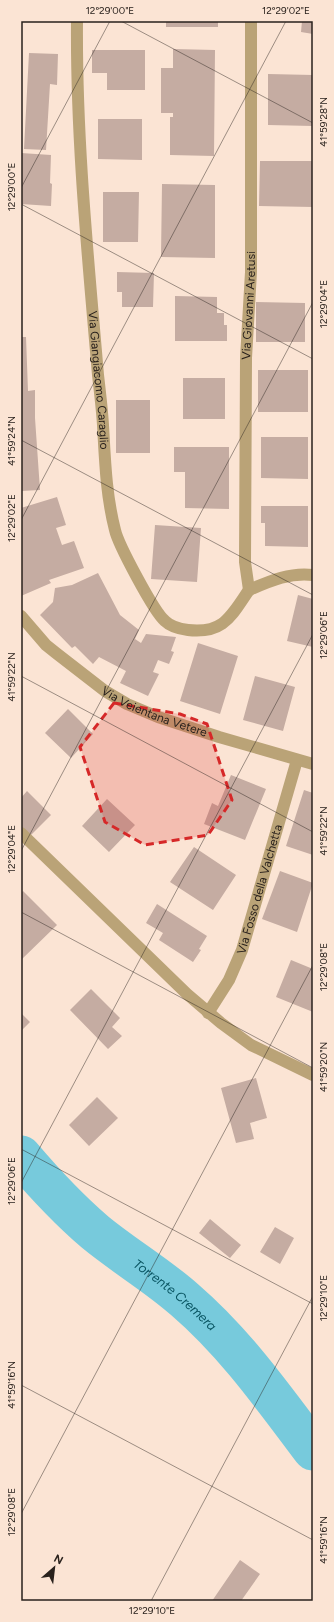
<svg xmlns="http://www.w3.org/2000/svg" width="334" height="1622" font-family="Figtree,sans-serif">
	<rect width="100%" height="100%" fill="#fbe4d4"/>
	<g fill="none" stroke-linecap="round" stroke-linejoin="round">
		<path stroke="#77cadc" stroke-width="41" id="s1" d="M21,1156C44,1183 68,1209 95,1232C124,1256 157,1275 185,1300C235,1343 273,1397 313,1450"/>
	</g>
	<path fill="#c5aca2" d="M166,21H218V27H166Z
		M302,21H313V34L301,32Z
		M173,49L215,50L214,156L170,155V117H173V113H161V68H173Z
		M92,50H145V90H107V73H92Z
		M29,53L58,54L57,85L50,84L46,150L24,149Z
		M268,74L313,75V126L268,125Z
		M98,119H142V160L98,159Z
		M21,153L51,155L50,183L52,184L51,206L21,204Z
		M260,161H313V207L259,206Z
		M162,184L215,185V258L161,257Z
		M103,192H139L138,242H103Z
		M117,272L154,273L153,307H122V292H117Z
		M175,296L217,297V313H224V325H227V341H175Z
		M256,302L305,303V342H256Z
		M21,337H26L28,391L35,390V418L40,490L21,491Z
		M258,370H308V412H258Z
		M183,378H225V419H183Z
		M116,400H150V453H116Z
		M261,437H308V479L261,478Z
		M174,447H229V509L185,508V472H174Z
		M57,497L66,525L56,528L62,545L74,541L84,568L49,580L51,583L21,596V508Z
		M261,506H308V547L265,546V523H261Z
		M155,525L201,528L197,582L151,579Z
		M98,573L120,615L139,630L135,639L141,643L146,634L176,637L171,651L174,652L169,664L158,660L153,672L159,674L148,696L120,683L126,671L99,657L93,664L75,646L72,648L40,615L53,602L55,588L72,585Z
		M298,595L313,599V647L287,641Z
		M198,643L238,656L220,714L180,701Z
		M255,676L295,687L283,731L243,720Z
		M68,709L93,734L71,758L45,733Z
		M231,775L266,789L245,840L204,824L212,803L218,806Z
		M304,790L313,793V855L286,846Z
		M27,791L51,815L30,836L21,827V798Z
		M107,799L135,825L109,852L82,826Z
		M194,847L236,875L213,910L170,882Z
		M280,871L313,883L297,932L262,919Z
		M23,891L57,925L21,960V893Z
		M157,904L207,936L199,949L201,950L193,962L159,940L163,933L146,923Z
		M291,960L313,969V1012L276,997Z
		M91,989L120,1018L112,1027L122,1036L108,1049L70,1010Z
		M21,1013L30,1022L21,1031Z
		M256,1078L267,1118L250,1123L254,1139L236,1143L221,1088Z
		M97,1097L118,1118L89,1146L69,1125Z
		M210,1219L241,1245L230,1258L199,1233Z
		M275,1227L294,1238L280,1264L260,1252Z
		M240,1560L260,1574L241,1601H212Z"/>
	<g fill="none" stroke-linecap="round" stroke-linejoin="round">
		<g stroke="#baa377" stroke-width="12">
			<path id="s2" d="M77,21C76,139 88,257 98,375C100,392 102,409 103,425C105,460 106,495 115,530C118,544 154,612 165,621C170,626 180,629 188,630C224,634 231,616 249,590"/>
			<path id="s3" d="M249,590L245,562L246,358L251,272V21"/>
			<path d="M249,590C270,581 290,572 313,575"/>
			<path id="s4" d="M21,616L46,645L56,653L105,691L127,704L158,717L219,737L313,764"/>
			<path d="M21,833L187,994L221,1023L251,1045L313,1075"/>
			<path id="s5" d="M208,1013L229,980L242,950L297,760"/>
		</g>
	</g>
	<path fill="#d62828" fill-opacity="0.2" stroke="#d62828" stroke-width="3" stroke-dasharray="8 5" stroke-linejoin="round" d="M114,703L180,714L207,724L232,800L208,835L145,845L105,822L80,747Z"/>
	<path fill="none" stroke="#29211c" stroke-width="1" stroke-opacity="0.45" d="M121,21L313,123M21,188L110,21M21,204L313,359M21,440L313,595M21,520L286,21M21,676L313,832M21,851L313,302M21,912L313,1068M21,1149L313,1304M21,1183L313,634M21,1385L313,1540M21,1514L313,965M151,1601L313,1296"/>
	<g text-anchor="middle" stroke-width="4" stroke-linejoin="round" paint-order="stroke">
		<g font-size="12" fill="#29211c" stroke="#fbe4d4">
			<text dy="4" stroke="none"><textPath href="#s3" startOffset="285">Via Giovanni Aretusi</textPath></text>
			<text dy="4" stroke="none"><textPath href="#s2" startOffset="360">Via Giangiacomo Caraglio</textPath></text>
			<text dy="4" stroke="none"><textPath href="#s4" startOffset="167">Via Veientana Vetere</textPath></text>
			<text dy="4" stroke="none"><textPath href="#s5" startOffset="135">Via Fosso della Valchetta</textPath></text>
		</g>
		<g font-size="13" font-style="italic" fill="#085461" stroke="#fbe4d4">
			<text dy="5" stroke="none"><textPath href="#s1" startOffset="208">Torrente Cremera</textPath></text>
		</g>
	</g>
	<rect width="334" height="1622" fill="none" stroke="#fbe4d4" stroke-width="44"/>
	<g transform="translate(54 1568) rotate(28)" stroke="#fbe4d4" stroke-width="3" paint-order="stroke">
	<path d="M0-3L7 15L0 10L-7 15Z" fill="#29211c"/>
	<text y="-6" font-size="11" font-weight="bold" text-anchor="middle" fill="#29211c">N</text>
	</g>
	<rect x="22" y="22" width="290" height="1578" fill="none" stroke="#29211c" stroke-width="1.5"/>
	<g font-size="10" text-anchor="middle" fill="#29211c">
		<text x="110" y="14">12°29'00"E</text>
		<text x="286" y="14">12°29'02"E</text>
		<text transform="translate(323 122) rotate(-90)" y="4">41°59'28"N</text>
		<text transform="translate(11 187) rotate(-90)" y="4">12°29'00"E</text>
		<text transform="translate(323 304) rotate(-90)" y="4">12°29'04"E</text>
		<text transform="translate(11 441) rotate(-90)" y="4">41°59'24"N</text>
		<text transform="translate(11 518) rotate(-90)" y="4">12°29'02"E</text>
		<text transform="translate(323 635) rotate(-90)" y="4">12°29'06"E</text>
		<text transform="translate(11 677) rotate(-90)" y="4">41°59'22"N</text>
		<text transform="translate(323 831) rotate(-90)" y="4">41°59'22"N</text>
		<text transform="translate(11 849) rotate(-90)" y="4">12°29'04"E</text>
		<text transform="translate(323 967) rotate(-90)" y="4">12°29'08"E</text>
		<text transform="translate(323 1067) rotate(-90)" y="4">41°59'20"N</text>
		<text transform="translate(11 1181) rotate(-90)" y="4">12°29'06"E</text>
		<text transform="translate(323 1298) rotate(-90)" y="4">12°29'10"E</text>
		<text transform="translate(11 1385) rotate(-90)" y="4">41°59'16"N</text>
		<text transform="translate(11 1512) rotate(-90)" y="4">12°29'08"E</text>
		<text transform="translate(323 1540) rotate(-90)" y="4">41°59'16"N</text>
		<text x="152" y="1614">12°29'10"E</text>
	</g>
</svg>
